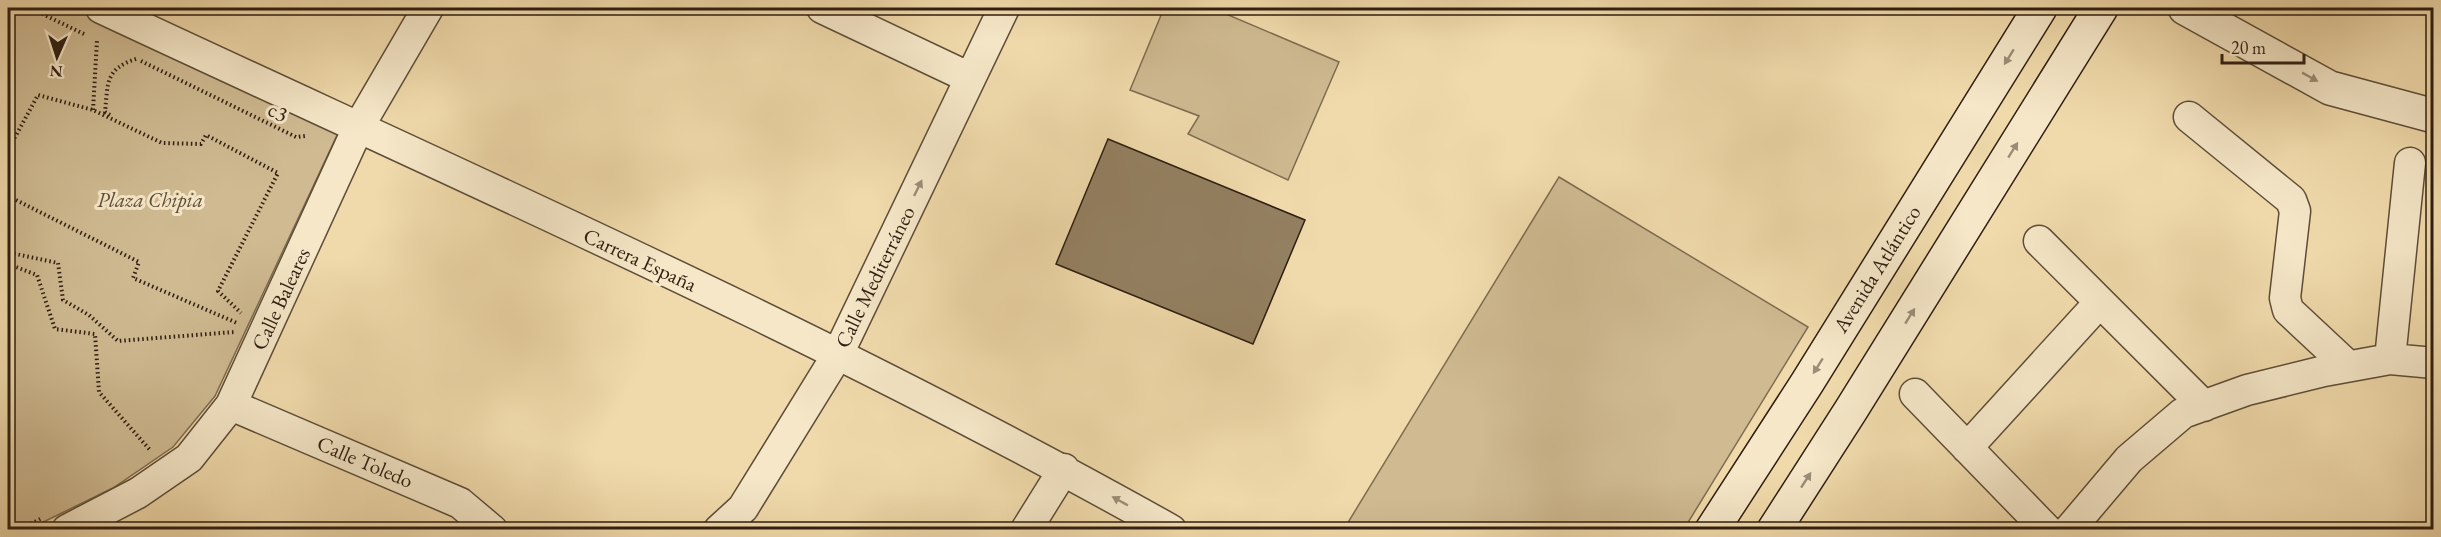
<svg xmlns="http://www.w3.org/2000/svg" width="2441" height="537" font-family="'EB Garamond',serif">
	<rect width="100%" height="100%" fill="#f0daab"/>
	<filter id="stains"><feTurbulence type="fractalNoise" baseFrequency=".00333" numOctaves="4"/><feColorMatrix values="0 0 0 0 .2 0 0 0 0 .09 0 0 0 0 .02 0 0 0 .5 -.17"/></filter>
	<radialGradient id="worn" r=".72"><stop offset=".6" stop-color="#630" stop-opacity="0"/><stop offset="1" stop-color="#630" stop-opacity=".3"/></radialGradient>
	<path fill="#cfba91" stroke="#7e6c51" stroke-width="1.5" d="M8,8H77L339,131L215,396L173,447L113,488L29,529H8Z
		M1164,8H1212L1339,62L1288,180L1188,134L1199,116L1130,90Z
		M1559,177L1808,327L1684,529H1344Z"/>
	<path fill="#938061" stroke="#2e1e11" stroke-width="1.5" d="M1108,139L1305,220L1253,344L1056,264Z"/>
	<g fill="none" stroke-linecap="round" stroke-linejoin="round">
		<defs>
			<path id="minor" d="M101,8C460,176 825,335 1171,530
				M822,8L970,78
				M2189,117L2291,200L2295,211L2285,298L2288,310L2348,366
				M2039,241L2204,406
				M2390,359L2410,163
				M1915,394L2047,530
				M231,405L460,503L492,530
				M1967,448L2100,302
				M67,530L138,493L189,458L231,405L358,128L428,8
				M719,530L743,508L838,354L1004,8
				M1026,530L1064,469
				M2069,530L2129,459L2183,413L2247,390L2324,371L2390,359L2434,363"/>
			<path id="tertiary" d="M2185,8L2330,88L2434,116"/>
			<path id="secondary" d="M1712,530L1807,383L2040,8
				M1774,530L1851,410L2101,8"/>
		</defs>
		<use href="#minor" stroke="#5e4d38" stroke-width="33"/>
		<use href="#tertiary" stroke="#5e4d38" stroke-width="36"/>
		<use href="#secondary" stroke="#2e1e11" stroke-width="36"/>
		<path stroke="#2e1e11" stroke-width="4" stroke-dasharray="1.5 3" stroke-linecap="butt" d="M30,8L86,35
			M141,61L296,137L305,136
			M93,110L97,40
			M110,115L105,112C108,83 105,69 136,59
			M8,150L38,95L93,110L162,143L201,144L206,135L278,173L218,291L241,313
			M8,196L139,262L133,278L237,323
			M8,248L11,253L58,263L63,300L89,315L118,341L234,332
			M8,264L37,275L55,329L95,334L99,392L150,450
			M19,530L42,518"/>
		<use href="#minor" stroke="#f5e7c8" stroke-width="30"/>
		<use href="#tertiary" stroke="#f5e7c8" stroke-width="33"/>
		<use href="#secondary" stroke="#f5e7c8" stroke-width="33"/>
	</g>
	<defs><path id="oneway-solid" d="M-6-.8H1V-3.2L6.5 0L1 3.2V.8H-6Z" transform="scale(1.5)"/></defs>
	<g fill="#9b8d76">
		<use href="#oneway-solid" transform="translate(2009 57) rotate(122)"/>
		<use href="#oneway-solid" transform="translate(2310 77) rotate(29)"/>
		<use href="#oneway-solid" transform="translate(2013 150) rotate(-58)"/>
		<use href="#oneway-solid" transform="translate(918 188) rotate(-64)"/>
		<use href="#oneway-solid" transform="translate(1910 316) rotate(-58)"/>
		<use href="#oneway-solid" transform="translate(1818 366) rotate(122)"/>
		<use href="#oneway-solid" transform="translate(1806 480) rotate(-57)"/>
		<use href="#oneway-solid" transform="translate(1120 501) rotate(-151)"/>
	</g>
	<g text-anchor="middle" stroke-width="6" stroke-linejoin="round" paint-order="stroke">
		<g font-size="21" fill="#2e1e11" stroke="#f5e7c8">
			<text transform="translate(278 112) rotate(26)" y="7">c3</text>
			<text transform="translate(640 260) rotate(25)" y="7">Carrera España</text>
			<text transform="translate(1877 269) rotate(-58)" y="7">Avenida Atlántico</text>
			<text transform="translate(875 277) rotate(-64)" y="7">Calle Mediterráneo</text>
			<text transform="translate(281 299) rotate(-65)" y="7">Calle Baleares</text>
			<text transform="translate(365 462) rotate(23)" y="7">Calle Toledo</text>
		</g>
		<g font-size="21" font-style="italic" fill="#5e4d37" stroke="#f5e7c8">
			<text x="150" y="207">Plaza Chipia</text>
		</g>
	</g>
	<rect width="2441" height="537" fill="none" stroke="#f0daab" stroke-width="30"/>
	<rect x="9" y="9" width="2423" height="519" fill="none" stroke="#2e1e11" stroke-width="3"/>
	<rect x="15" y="15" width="2411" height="507" fill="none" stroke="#2e1e11" stroke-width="1.5"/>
	<g transform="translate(57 57) rotate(183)" stroke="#f5e7c8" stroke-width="4.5" paint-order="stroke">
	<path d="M0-4.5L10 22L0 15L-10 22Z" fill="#2e1e11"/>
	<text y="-9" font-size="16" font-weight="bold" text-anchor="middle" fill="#2e1e11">N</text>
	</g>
	<path d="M2222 54v9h82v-9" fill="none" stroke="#2e1e11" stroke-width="3"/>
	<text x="2231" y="54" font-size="18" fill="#2e1e11" stroke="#f5e7c8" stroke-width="4.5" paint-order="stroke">20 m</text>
	<rect width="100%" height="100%" filter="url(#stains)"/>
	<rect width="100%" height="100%" fill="url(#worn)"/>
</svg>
